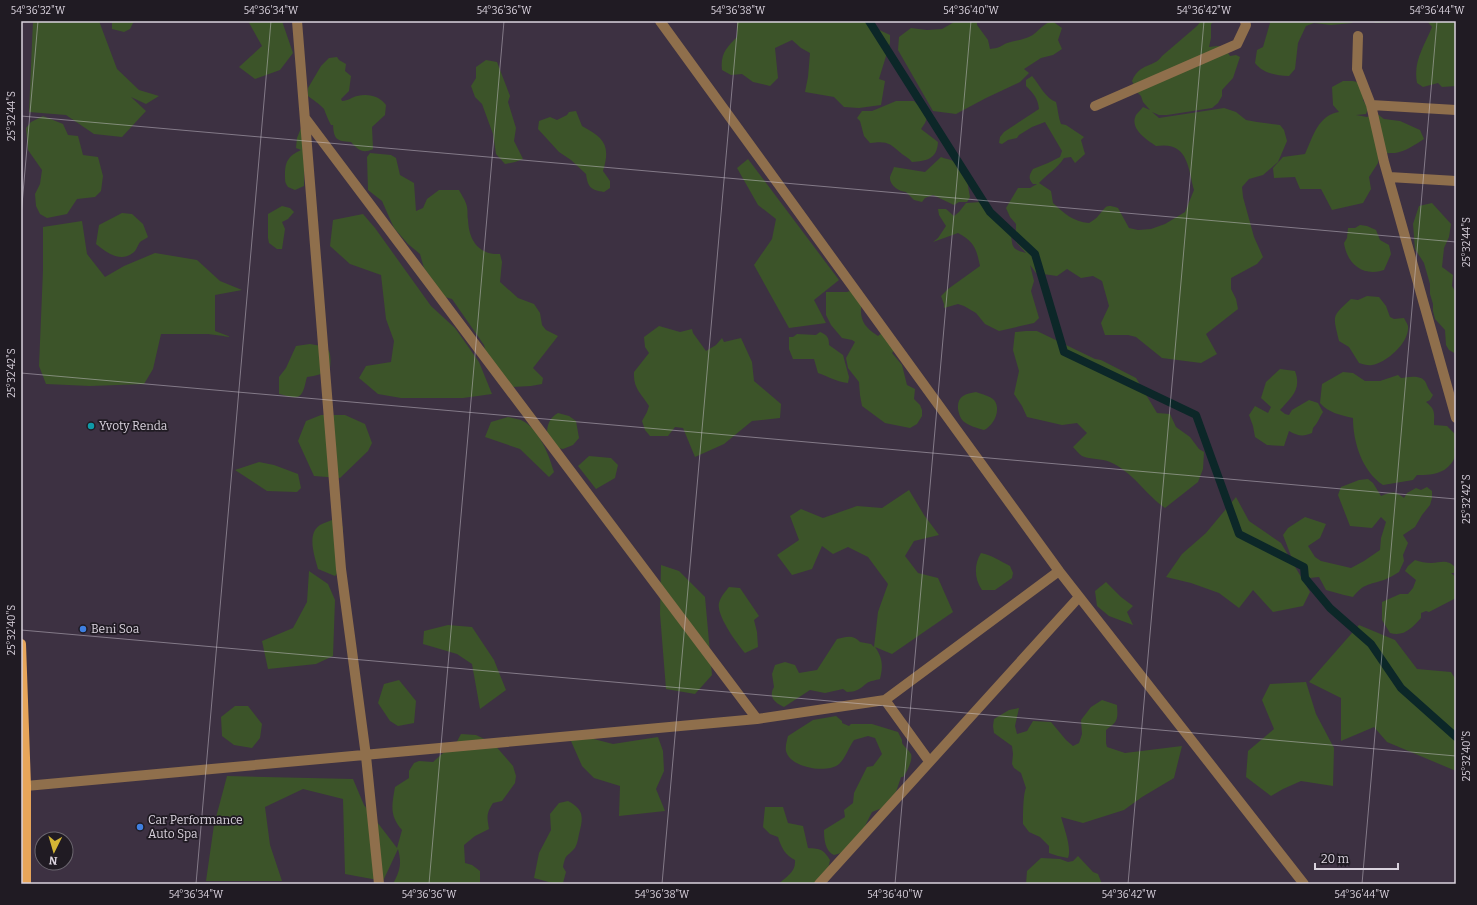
<svg xmlns="http://www.w3.org/2000/svg" width="1477" height="905" font-family="Bitter,serif">
	<rect width="100%" height="100%" fill="#3d3142"/>
	<path fill="#3c5429" d="M33,21H99L117,69L139,90L159,96L146,104L131,97L146,111L122,137L94,134L66,115L29,112Z
		M112,21H134L130,29L124,32L112,29Z
		M248,21H282L293,53L280,70L255,79L239,67L262,46Z
		M737,21H871L873,27L890,35V43L879,79L885,81L881,105L859,108L844,107L834,97L805,92L808,77L810,53L801,48L792,40L775,48L778,78L770,86L753,82L742,74L731,75L722,70C720,54 727,47 737,37Z
		M956,21H977V25L988,40L990,49C999,48 999,47 1007,43C1016,40 1026,40 1034,34C1040,29 1044,24 1052,21L1062,28L1058,40L1062,49L1053,55L1041,58L1024,69L1029,73L1020,82L986,98L956,114L933,111L898,50L899,37L911,28L927,30L942,29Z
		M1201,21H1214L1211,24V38L1209,47L1218,46L1225,48L1230,56L1236,55L1240,57L1233,78L1222,90V96L1218,103L1212,108L1167,115H1159L1152,112L1159,118L1224,108L1236,112L1246,120L1257,122L1280,125L1284,130L1287,141L1278,162L1263,175L1249,179L1242,187L1243,197L1254,237L1263,257L1257,264L1231,278V289L1236,299L1238,309L1206,334L1217,354L1201,363L1162,358L1136,337L1128,335H1105L1101,323L1109,306L1102,281L1093,276L1081,278L1067,269L1057,276L1036,273L1030,265L1034,281L1031,291L1039,318L1034,323L999,331L985,324L976,313L964,306L958,304L944,308V304L941,296L948,289L980,266C976,247 974,242 958,233L933,242L938,238L946,226L939,215L938,209H946L954,216L959,212L966,203L981,202C986,206 988,210 992,214C996,220 1004,224 1008,230C1016,243 1006,248 1026,253L1016,242V224L1010,217L1006,208L1018,188H1030L1037,184H1033C1028,179 1029,175 1033,169L1048,163L1060,157L1062,151L1045,122L1032,127L1019,135L1017,138L1008,140L1002,144L999,143L1000,137L1004,132L1039,109C1038,98 1033,93 1026,86V80L1032,76C1039,84 1046,99 1056,102C1058,109 1058,116 1061,124L1066,125L1084,137L1081,140L1085,154L1075,163L1071,157L1064,158C1058,168 1047,174 1039,183L1051,191L1053,203C1064,213 1073,222 1089,223C1092,221 1096,219 1099,215C1107,206 1105,204 1118,208L1129,228L1138,230L1151,229L1165,224L1185,212L1194,190C1188,167 1188,141 1156,146C1147,140 1129,129 1136,115C1138,112 1141,110 1143,107L1150,110L1143,102L1141,96L1137,92L1132,81C1140,62 1154,68 1162,56L1197,26Z
		M1269,21H1354L1352,23L1331,25L1314,23L1306,26L1298,43L1295,69L1289,76C1275,75 1264,74 1255,63L1257,50L1263,47L1270,23Z
		M1371,21H1456V86L1442,87L1438,83L1423,87L1417,83C1413,61 1424,47 1432,27L1427,21L1376,23Z
		M337,57L339,60L346,64L345,71L351,76L349,91L341,99L342,101C348,101 352,97 357,96C368,93 380,96 386,105L385,115L372,127L373,149C363,154 358,150 351,142C336,141 334,139 333,125H331C328,120 326,114 324,109C320,104 313,100 308,96V88L321,66L329,58Z
		M486,60L497,62L510,96L508,102L516,128L514,141L523,159L515,162L505,164L496,154L493,134L482,104L475,97L471,86L476,78V67Z
		M1343,81H1353L1360,83L1365,91L1363,100L1368,108L1366,114L1356,115L1367,117L1376,113L1384,119L1400,121L1420,130L1424,139C1416,144 1405,152 1395,153C1389,153 1385,153 1379,155L1378,163L1369,177L1371,189L1363,203L1332,210L1321,189H1300L1295,177L1274,178L1273,168L1283,157L1305,154C1313,137 1318,115 1339,112L1333,105L1332,87Z
		M896,101H914L921,108L927,118L925,123L921,129L938,142C937,159 927,161 912,162C909,158 906,157 902,154C889,143 888,141 870,143L864,136L860,121L857,118L862,111H872Z
		M576,111L582,126C604,138 611,145 603,171L610,181V188L604,192C591,190 588,188 586,174L571,160L559,152L538,129L539,121L550,117L557,120L567,115L569,112Z
		M43,116L63,124L68,135L78,136L83,155L98,157L103,176L101,191L95,197L77,199L67,214L47,218L40,214L36,206L35,194L40,184L42,170L28,150L26,128L31,122Z
		M305,118L304,186L295,190L288,187C285,183 285,181 285,175C285,162 288,156 301,150L296,148L297,138Z
		M370,153L391,155L396,158L400,175L414,183L416,211L423,208L427,199L439,190H459C462,196 466,201 467,207C468,211 467,216 468,220C469,241 479,255 500,254L502,262L500,282L518,298L534,304L540,313L542,325L546,330L558,336L533,368L543,378L542,384L531,386L512,387L487,360L484,345L452,299L445,297L424,268L420,254L408,244L394,228L382,201L368,190L367,157Z
		M941,157C945,159 950,159 953,161C968,170 967,181 970,197L967,202H959L954,205L933,195L925,198L922,202L914,200L906,192C899,192 889,185 890,177C891,174 893,170 894,167L925,172Z
		M748,159L839,280L814,300L826,323L789,328L754,265L772,239L776,219L758,205L737,168Z
		M1432,203L1451,224L1449,237L1444,248L1442,267L1453,275L1452,286L1456,293V354L1449,350L1446,345L1445,330L1435,319L1433,311V304L1430,294V284L1424,263L1415,249L1413,224L1419,206Z
		M282,206L290,208L294,212L288,219L282,222L285,229L282,249H277L269,243L268,238V214Z
		M122,213L132,214L143,224L148,237C146,239 142,240 140,242C138,245 137,248 135,251C122,264 107,253 96,244L99,225Z
		M363,214L375,228L431,306L455,328L479,362L492,394L463,398H401L378,394L359,378L366,366L391,362L394,341L386,319L381,275L350,264L330,246L333,220Z
		M82,221L87,254L105,277L124,266L155,253L197,260L220,281L242,290L215,295V331L231,337L208,334H161L153,369L144,384L90,386L46,384L39,366L43,270V227Z
		M1360,225L1367,226L1376,230L1380,240L1389,245L1391,254L1384,270C1363,277 1347,264 1344,243L1347,238L1348,228H1355Z
		M853,290L862,300C859,318 862,326 878,336L883,332L897,347L892,353L902,365L907,385L915,389L914,399L920,405L922,410V416L917,424L910,428L885,423L862,406L860,395L859,382L848,368L846,358L855,342L852,340L842,338L831,325L826,315V292H847Z
		M1367,296L1379,297L1386,306L1390,317L1394,319L1404,318C1405,320 1407,323 1408,326C1410,342 1386,363 1372,365C1368,366 1363,364 1359,363L1349,347L1339,341C1333,315 1331,317 1351,299L1358,300Z
		M659,326L680,332L692,329L693,333L706,351L716,345L722,338L724,342L741,338L752,362L754,381L781,404L780,418L752,421L724,444L695,457L683,428L675,427L668,436H650L645,430L642,421L647,412L649,406C641,393 633,389 634,372L649,353L645,347L644,337Z
		M1026,331H1037L1095,359L1101,360L1136,378L1157,413L1170,414L1176,427L1190,437L1199,449L1204,452L1203,469L1198,482L1165,508C1145,494 1133,472 1110,462C1101,458 1091,460 1082,456C1079,454 1076,450 1073,447L1087,433L1077,423L1062,425L1027,417L1022,406L1014,394L1019,371L1013,350L1015,332Z
		M820,332C827,335 829,337 829,345L843,355L849,377L848,383C834,381 830,377 818,373L814,359H793L789,349V337H793L797,334L816,335Z
		M310,344C329,347 332,348 330,368C323,374 316,376 307,377C305,383 304,397 296,397C292,398 284,395 279,394V377L286,368L296,346Z
		M1280,369L1295,371C1302,390 1291,397 1280,410L1285,414L1289,415L1292,410L1309,400L1318,403L1323,412C1319,418 1318,423 1313,428L1312,433C1303,437 1298,436 1289,431L1284,446L1267,445L1255,437L1253,426L1249,415L1255,406L1268,413L1271,407L1261,398L1266,382Z
		M1343,372L1353,373L1365,381H1380L1398,375L1401,378C1408,377 1422,374 1426,383C1428,388 1429,390 1433,395L1430,400L1426,402C1436,410 1434,413 1434,425L1447,426L1456,435V446L1454,449C1459,456 1449,468 1442,471C1435,475 1425,475 1417,475L1413,480L1383,485C1362,471 1353,442 1353,418C1340,415 1329,413 1320,403L1322,384Z
		M976,392C981,394 990,396 994,400C1002,410 993,426 984,430C977,428 969,426 963,421C960,418 959,414 958,409C957,396 965,394 976,392Z
		M558,413L569,416L576,421L579,438L573,445L563,449L558,448L547,435C547,425 549,418 558,413Z
		M321,415H345L365,424L372,443L368,451L340,478L314,476L298,441L306,421Z
		M508,417C512,418 517,419 521,420C539,428 549,455 554,472L549,477L520,449L485,437L491,422Z
		M589,456L611,458L618,465L615,478L596,489L578,466Z
		M259,462L274,465L298,474L301,488L297,492L267,491L235,470Z
		M1368,479L1373,483L1381,496C1392,492 1394,490 1404,498L1407,493L1416,488L1421,490L1427,487L1432,491V498L1430,505L1422,515L1415,527L1403,535L1408,543L1403,555L1404,561L1399,572C1394,575 1389,578 1384,580C1369,585 1364,583 1353,597L1344,595L1326,590L1319,577L1309,578L1306,569L1291,556L1283,535L1288,528L1305,517L1326,524L1320,538L1308,546L1315,557L1321,561L1351,568L1364,561L1380,550L1381,538L1386,522L1381,517L1372,528L1350,526L1338,495L1341,487L1359,480Z
		M909,490L924,515L939,535L914,541L905,556L918,573L938,578L953,612L892,654L875,647C883,658 883,667 880,679C876,680 870,681 867,683C860,689 856,692 847,692L843,689L825,693L810,690L784,707C775,703 768,697 774,687L772,674L775,665L785,662L795,665L799,673L817,670L837,639C846,637 853,634 860,642L871,644L874,647L878,612L888,584L868,557L848,547L833,554L822,546L812,569L792,575L777,555L799,540L790,516L801,509L823,518L857,506L882,508Z
		M1236,497L1249,521L1281,543L1310,592L1303,606L1273,612L1253,590L1239,608L1219,593L1191,583L1166,577L1182,554L1206,533Z
		M332,520L338,521L343,527L341,569L335,576L318,569C315,557 306,534 320,525C323,523 328,522 332,520Z
		M981,553C992,555 1000,561 1010,566L1013,573L1012,578L995,590H982C974,579 974,564 981,553Z
		M1415,560C1420,562 1426,563 1431,563C1442,562 1448,559 1456,568L1454,573H1451L1456,577V598L1429,612L1426,611L1421,613V618C1412,628 1404,637 1390,633L1382,620V602L1400,594H1408L1413,588L1416,580L1405,571L1408,566Z
		M661,565L679,571L705,597L712,675L695,694L666,689L660,614Z
		M309,571L328,584L335,600L333,656L316,664L268,669L262,641L293,628L307,602Z
		M1106,582L1121,597L1133,606L1127,612L1133,625L1109,616L1097,606L1095,591Z
		M729,587L740,588L759,616L754,620L757,632L758,647L745,653C737,644 716,615 719,603C721,596 725,592 729,587Z
		M448,625L472,627L494,660L506,690L480,709L472,664L457,654L423,644L424,631Z
		M1359,625L1395,640L1417,669L1451,672L1456,680V771L1387,742L1374,727L1341,741V698L1309,682Z
		M399,680L416,701L414,723L398,726L390,721L378,703L384,684Z
		M1306,682L1316,714L1334,748L1333,786L1301,781L1283,789L1271,796L1246,777L1248,751L1274,729L1262,700L1270,684Z
		M1102,700L1117,705C1118,720 1118,721 1106,730V743L1107,747L1125,753L1182,746L1174,778L1142,797L1124,810L1083,823L1061,817C1064,828 1072,848 1068,858L1058,856L1049,853V846L1040,837L1029,832L1023,824C1023,815 1023,794 1026,788L1021,773L1014,768L1012,764L1013,754L1012,746L994,733L993,726L994,719L1009,710L1019,708L1015,726L1017,734L1027,731L1033,721L1051,722L1066,740L1073,746L1079,743L1082,734L1081,720L1091,707Z
		M235,706H248L262,724L260,738L252,748L234,745L222,736L221,717Z
		M836,716L842,721V723L849,726L851,724H872L898,732L902,740V743C904,747 909,750 911,754C913,760 907,772 903,777H901L896,792L882,808L872,812L865,826V833L841,853L834,855C825,851 824,839 824,830L845,817L844,810L853,803L854,793L867,767L873,766L882,754L875,738L868,736L854,740C849,747 845,759 839,764C827,774 790,768 786,751C785,747 787,740 788,736L813,720Z
		M567,732L613,744L658,737L663,751L664,771L656,789L665,811L619,816L620,786L594,778L582,766Z
		M461,734L476,735L493,743L513,766L516,776L515,783L502,801L493,803C486,814 487,817 489,829L475,836L464,845L465,863L472,865L480,871V884H393C400,870 402,864 398,849L383,881L345,874L343,799L303,789L265,807L270,845L282,881H206L214,825L227,776L353,779L364,805L397,848L402,830C389,815 392,805 395,787L409,778V771L414,763L419,761L433,762L443,753L454,747Z
		M568,801C585,810 583,818 579,834C578,839 577,846 574,849C566,858 566,853 563,867L566,872L563,883L556,884L534,878L539,853L551,830L550,814L559,803Z
		M765,807H783L788,823L803,826L808,848C821,849 823,849 830,860L827,874L816,884H779C786,876 796,873 795,860C785,855 781,847 778,837L770,834L763,827Z
		M1078,856L1093,872L1098,874L1102,884H1026L1027,871L1041,858L1060,859L1068,862L1073,861Z"/>
	<g fill="none" stroke-linecap="round" stroke-linejoin="round">
		<path stroke="#0c2728" stroke-width="8" d="M869,21L990,212L1035,254L1064,352L1196,415L1239,534L1304,567L1305,578L1330,608L1371,644L1401,688L1456,737"/>
		<path stroke="#8f6f4c" stroke-width="10" d="M297,21L341,569L366,756L379,884
			M660,21L1059,571L1304,884
			M1358,36L1357,69L1371,105L1384,162L1456,418
			M1371,105L1456,110
			M1095,106L1237,44L1246,25L1245,21
			M305,118L757,719
			M1389,177L1456,181
			M885,700L929,761
			M26,786L757,719L885,700L1059,571
			M819,884L1079,597"/>
		<path stroke="#e7a55a" stroke-width="10" d="M21,644L26,786V884"/>
	</g>
	<path fill="none" stroke="#dad3de" stroke-width="1" stroke-opacity="0.45" d="M21,116L1456,242M21,216L38,21M21,373L1456,499M21,630L1456,756M196,884L271,21M429,884L504,21M662,884L738,21M895,884L971,21M1128,884L1204,21M1362,884L1437,21"/>
	<circle fill="#0f9aa8" stroke="#201b23" stroke-width="1.5" cx="91" cy="426" r="4"/>
	<g fill="#3f7fe0" stroke="#201b23" stroke-width="1.5">
		<circle cx="83" cy="629" r="4"/>
		<circle cx="140" cy="827" r="4"/>
	</g>
	<g text-anchor="middle" stroke-width="3.5" stroke-linejoin="round" paint-order="stroke">
		<g font-size="12" fill="#dad3de" stroke="#201b23" text-anchor="start">
			<text x="99" y="430">Yvoty Renda</text>
			<text x="91" y="633">Beni Soa</text>
			<text x="148" y="824">Car Performance<tspan x="148" dy="14">Auto Spa</tspan></text>
		</g>
	</g>
	<rect width="1477" height="905" fill="none" stroke="#201b23" stroke-width="44"/>
	<g transform="translate(54 851) rotate(185)"><circle r="19" fill="#201b23" stroke="#6a656e"/>
	<path d="M0-3L7 15L0 10L-7 15Z" fill="#d4b635"/>
	<text y="-6" font-size="11" font-weight="bold" text-anchor="middle" fill="#dad3de">N</text>
	</g>
	<path d="M1315 863v6h83v-6" fill="none" stroke="#dad3de" stroke-width="2"/>
	<text x="1321" y="863" font-size="12" fill="#dad3de" stroke="#201b23" stroke-width="3" paint-order="stroke">20 m</text>
	<rect x="22" y="22" width="1433" height="861" fill="none" stroke="#dad3de" stroke-width="1.5"/>
	<g font-size="10" text-anchor="middle" fill="#dad3de">
		<text x="38" y="14">54°36'32"W</text>
		<text x="271" y="14">54°36'34"W</text>
		<text x="504" y="14">54°36'36"W</text>
		<text x="738" y="14">54°36'38"W</text>
		<text x="971" y="14">54°36'40"W</text>
		<text x="1204" y="14">54°36'42"W</text>
		<text x="1437" y="14">54°36'44"W</text>
		<text transform="translate(11 116) rotate(-90)" y="4">25°32'44"S</text>
		<text transform="translate(1466 242) rotate(-90)" y="4">25°32'44"S</text>
		<text transform="translate(11 373) rotate(-90)" y="4">25°32'42"S</text>
		<text transform="translate(1466 499) rotate(-90)" y="4">25°32'42"S</text>
		<text transform="translate(11 630) rotate(-90)" y="4">25°32'40"S</text>
		<text transform="translate(1466 756) rotate(-90)" y="4">25°32'40"S</text>
		<text x="196" y="898">54°36'34"W</text>
		<text x="429" y="898">54°36'36"W</text>
		<text x="662" y="898">54°36'38"W</text>
		<text x="895" y="898">54°36'40"W</text>
		<text x="1129" y="898">54°36'42"W</text>
		<text x="1362" y="898">54°36'44"W</text>
	</g>
</svg>
